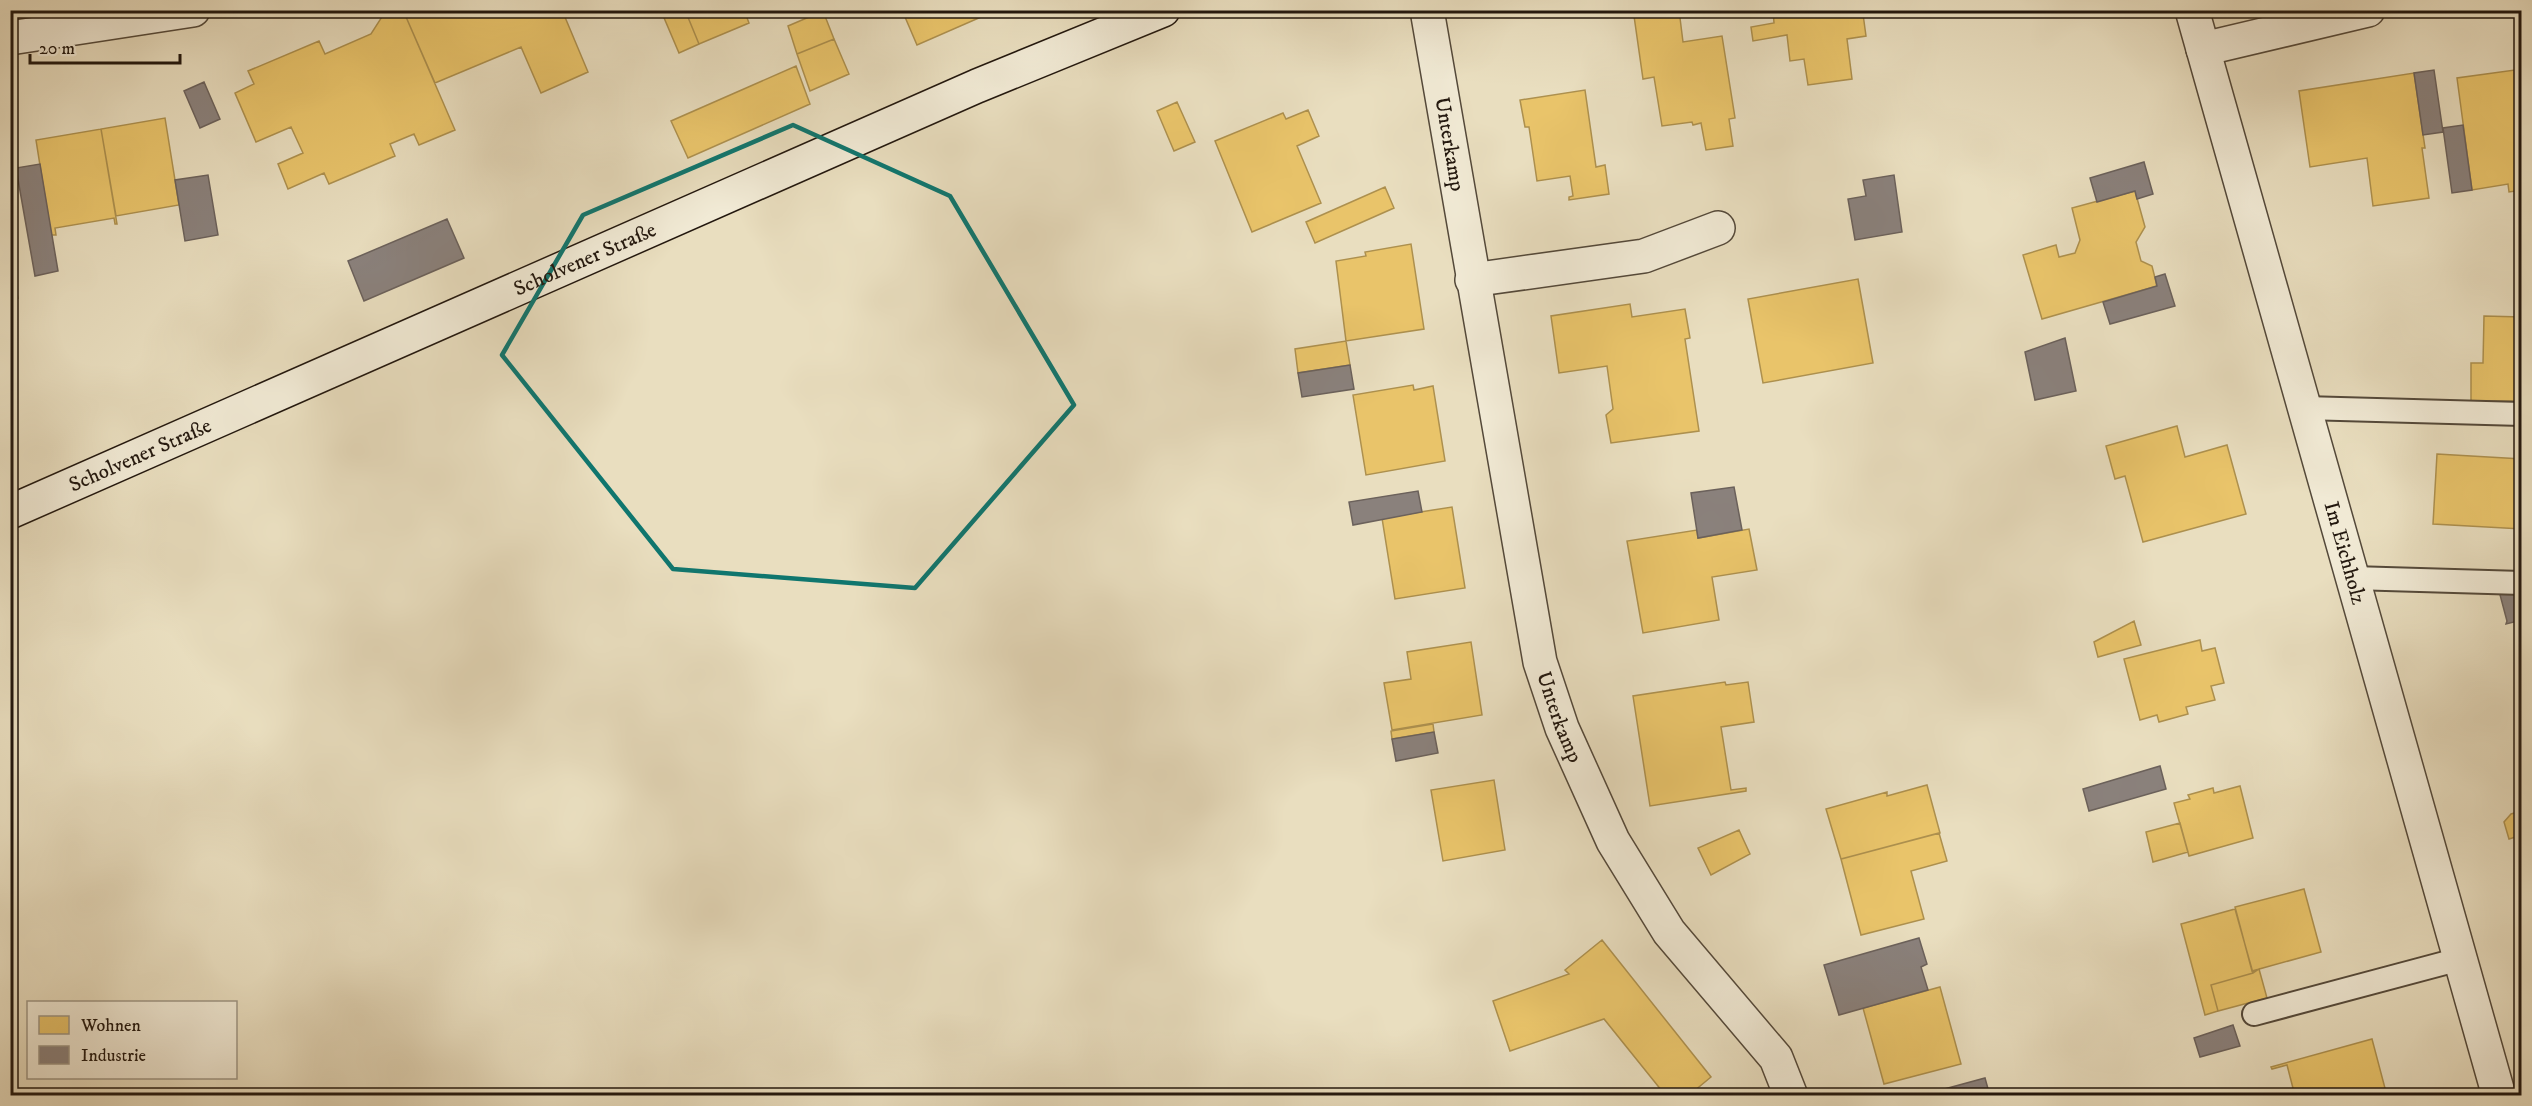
<svg xmlns="http://www.w3.org/2000/svg" width="2532" height="1106" font-family="'IM FELL DW Pica',serif">
	<rect width="100%" height="100%" fill="#e9debf"/>
	<filter id="stains"><feTurbulence type="fractalNoise" baseFrequency=".00333" numOctaves="4"/><feColorMatrix values="0 0 0 0 .2 0 0 0 0 .09 0 0 0 0 .02 0 0 0 .5 -.17"/></filter>
	<radialGradient id="worn" r=".72"><stop offset=".6" stop-color="#630" stop-opacity="0"/><stop offset="1" stop-color="#630" stop-opacity=".3"/></radialGradient>
	<path fill="#e9c46a" stroke="#ad904e" stroke-width="1.5" d="M389,10H403L455,130L419,145L414,134L390,144L395,156L329,184L324,173L288,189L278,164L303,153L291,127L256,142L235,93L254,84L248,71L319,41L325,54L371,34L385,12Z
		M403,10H562L588,72L541,93L521,47L435,83Z
		M668,10H685L699,44L679,53L662,13Z
		M685,10H744L749,23L699,44Z
		M843,10H858L845,16Z
		M902,10H997L917,45Z
		M1679,10L1683,42L1722,36L1735,118L1729,119L1733,146L1706,150L1701,123L1693,125L1692,122L1662,126L1654,77L1643,79L1634,16Z
		M1773,10H1874V13L1863,14L1866,36L1847,39L1852,79L1808,85L1804,59L1790,61L1787,35L1753,41L1751,27L1774,23Z
		M823,11L834,39L797,54L788,26Z
		M834,39L849,74L810,91L797,54Z
		M796,66L810,104L688,158L671,121Z
		M2522,69V190L2509,192L2508,184L2472,190L2457,78Z
		M2414,73L2425,148H2422L2429,198L2373,206L2367,158L2310,167L2299,91Z
		M1585,90L1596,167L1605,165L1609,194L1569,200V197L1573,196L1570,176L1537,181L1529,127H1525L1520,100Z
		M1177,102L1195,142L1174,151L1157,111Z
		M1308,110L1319,136L1297,146L1321,203L1252,232L1215,141L1283,113L1286,119Z
		M165,118L179,205L116,216L101,129Z
		M101,129L117,224H115L114,218L55,228L56,235H51L36,140Z
		M1385,187L1394,208L1315,243L1306,222Z
		M2135,191L2145,227L2136,242L2141,261L2152,266L2157,286L2042,319L2023,255L2056,245L2059,257L2075,253L2080,240L2072,208Z
		M1411,244L1424,329L1346,341L1336,261L1366,256L1365,252Z
		M10,255L18,299L15,293L10,294Z
		M1858,279L1873,363L1763,383L1748,299Z
		M1630,304L1632,317L1685,309L1690,338L1685,339L1699,431L1611,443L1606,415L1613,409L1607,366L1559,373L1551,316Z
		M2484,316L2522,317V401H2471V363H2483Z
		M1346,341L1350,365L1298,373L1295,349Z
		M1413,385L1414,390L1433,386L1445,461L1366,475L1353,395Z
		M2177,426L2185,457L2227,445L2246,514L2143,542L2125,476L2115,479L2106,446Z
		M2437,454L2522,459V529L2433,524Z
		M1452,507L1465,588L1395,599L1382,518Z
		M1749,529L1757,570L1712,577L1719,620L1643,633L1627,541L1697,530L1698,538Z
		M2134,621L2141,645L2098,657L2094,642Z
		M2200,640L2202,651L2215,648L2224,683L2211,686L2215,700L2186,707L2188,714L2159,722L2157,715L2140,720L2124,659Z
		M1471,642L1482,715L1392,730L1384,683L1411,679L1407,652Z
		M1725,682L1726,685L1748,682L1754,722L1721,727L1731,790L1746,788V791L1650,806L1633,696Z
		M1433,724L1434,732L1392,739L1391,731Z
		M1494,780L1505,850L1443,861L1431,790Z
		M1927,785L1940,833L1841,859L1826,809L1887,792V796Z
		M2240,786L2253,838L2189,856L2174,803L2190,799L2188,795L2213,788L2214,793Z
		M2522,804V835L2509,839L2504,822L2511,814L2518,812L2517,805Z
		M2180,823L2188,852L2153,862L2146,832Z
		M1739,830L1750,854L1711,875L1698,848Z
		M1939,833L1947,861L1911,871L1924,919L1861,935L1841,859Z
		M2304,889L2321,952L2252,971L2235,907Z
		M2235,909L2253,973L2211,985L2218,1011L2205,1015L2181,924Z
		M1602,940L1711,1077L1688,1096H1666L1604,1019L1510,1051L1493,1001L1569,974L1565,970Z
		M2259,969L2267,998L2218,1011L2211,985L2253,973Z
		M1940,987L1961,1064L1884,1084L1863,1008Z
		M2372,1039L2386,1092L2373,1096H2295L2287,1065L2272,1069L2271,1067Z"/>
	<path fill="#8a817c" stroke="#6b615b" stroke-width="1.5" d="M2434,70L2443,132L2423,135L2414,73Z
		M204,82L220,119L200,128L184,91Z
		M2463,125L2472,190L2452,193L2443,128Z
		M2144,162L2153,194L2137,199L2135,191L2097,202L2090,178Z
		M40,164L58,271L35,276L16,168Z
		M208,175L218,235L185,241L175,180Z
		M1894,175L1902,232L1855,240L1848,199L1866,196L1863,180Z
		M447,219L464,258L364,301L348,261Z
		M2165,274L2175,306L2110,324L2103,302L2157,286L2155,277Z
		M2065,338L2076,391L2035,400L2025,352Z
		M1350,365L1354,389L1302,397L1298,373Z
		M1734,487L1742,530L1698,538L1691,493Z
		M1418,491L1422,512L1353,525L1349,502Z
		M2522,589V620L2506,624L2507,621L2499,591Z
		M1434,732L1438,753L1396,761L1392,739Z
		M2160,766L2166,789L2089,811L2083,789Z
		M1919,938L1927,964L1921,967L1928,990L1839,1015L1824,965Z
		M2233,1025L2240,1046L2200,1057L2194,1038Z
		M1985,1078L1990,1096H1927L1926,1094Z"/>
	<g fill="none" stroke-linecap="round" stroke-linejoin="round">
		<defs>
			<path id="service" d="M2304,408L2522,414
				M2352,578L2522,583
				M2254,1014L2460,959"/>
			<g id="minor">
				<path id="s1" d="M1427,10L1540,662L1562,728L1613,841L1669,932L1776,1058L1791,1096"/>
				<path id="s2" d="M2192,10L2499,1096"/>
				<path d="M10,38L193,10"/>
				<path d="M2203,49L2368,10"/>
				<path d="M1472,280L1644,256L1718,228"/>
			</g>
			<g id="secondary">
				<path id="s3" d="M10,512L977,86L1163,10"/>
			</g>
		</defs>
		<use href="#service" stroke="#54493a" stroke-width="26"/>
		<use href="#minor" stroke="#54493a" stroke-width="36"/>
		<use href="#secondary" stroke="#22170e" stroke-width="36"/>
		<use href="#service" stroke="#f1ead5" stroke-width="22"/>
		<use href="#minor" stroke="#f1ead5" stroke-width="33"/>
		<use href="#secondary" stroke="#f1ead5" stroke-width="33"/>
	</g>
	<path fill="none" stroke="#0f766e" stroke-width="4.5" stroke-linejoin="round" d="M793,125L950,196L1074,405L915,588L673,569L502,355L583,215Z"/>
	<g text-anchor="middle" stroke-width="6" stroke-linejoin="round" paint-order="stroke">
		<g font-size="21" fill="#22170e" stroke="#f1ead5">
			<text dy="7" stroke="none"><textPath href="#s1" startOffset="136">Unterkamp</textPath></text>
			<text dy="7" stroke="none"><textPath href="#s3" startOffset="628">Scholvener Straße</textPath></text>
			<text dy="7" stroke="none"><textPath href="#s3" startOffset="142">Scholvener Straße</textPath></text>
			<text dy="7" stroke="none"><textPath href="#s2" startOffset="564">Im Eichholz</textPath></text>
			<text dy="7" stroke="none"><textPath href="#s1" startOffset="720">Unterkamp</textPath></text>
		</g>
	</g>
	<rect width="2532" height="1106" fill="none" stroke="#e9debf" stroke-width="36"/>
	<rect x="12" y="12" width="2508" height="1082" fill="none" stroke="#22170e" stroke-width="3"/>
	<rect x="18" y="18" width="2496" height="1070" fill="none" stroke="#22170e" stroke-width="1.5"/>
	<rect x="27" y="1001" width="210" height="78" fill="#f1ead5" stroke="#9e9685" stroke-width="1.5"/>
	<rect x="39" y="1016" width="30" height="18" fill="#e9c46a" stroke="#9e9685" stroke-width="1.5"/>
	<text x="81" y="1031" font-size="18" fill="#22170e">Wohnen</text>
	<rect x="39" y="1046" width="30" height="18" fill="#8a817c" stroke="#9e9685" stroke-width="1.5"/>
	<text x="81" y="1061" font-size="18" fill="#22170e">Industrie</text>
	<path d="M30 54v9h150v-9" fill="none" stroke="#22170e" stroke-width="3"/>
	<text x="39" y="54" font-size="18" fill="#22170e" stroke="#f1ead5" stroke-width="4.5" paint-order="stroke">20 m</text>
	<rect width="100%" height="100%" filter="url(#stains)"/>
	<rect width="100%" height="100%" fill="url(#worn)"/>
</svg>
